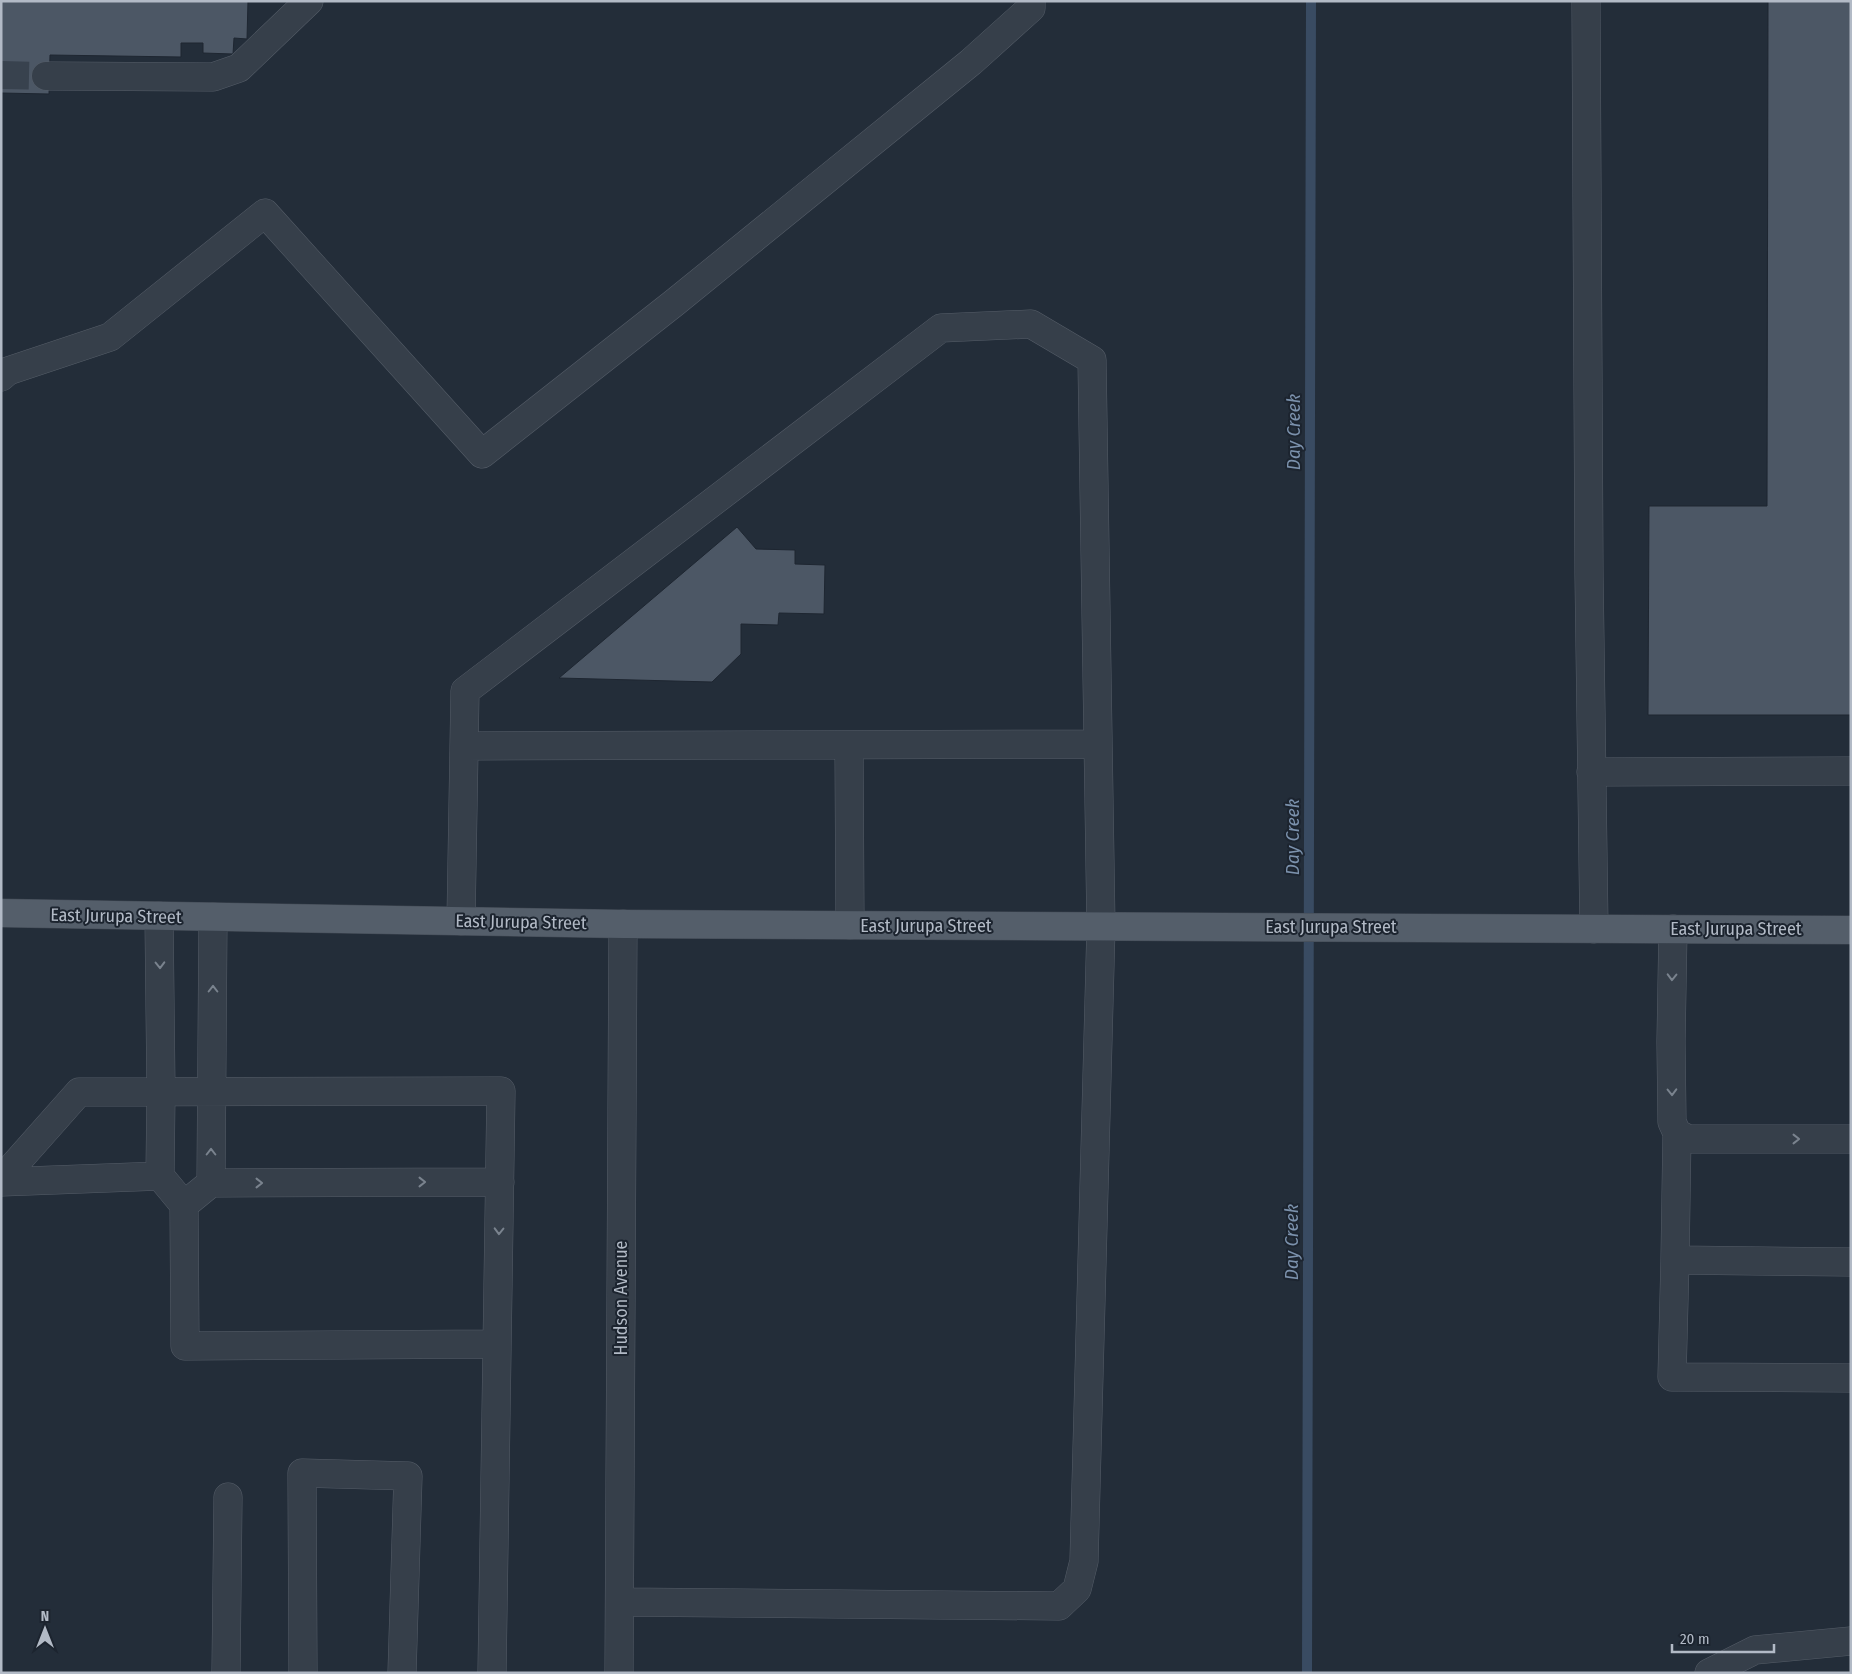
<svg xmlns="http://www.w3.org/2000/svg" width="1852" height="1674" font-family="'Fira Sans Condensed',sans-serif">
	<rect width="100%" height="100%" fill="#232d39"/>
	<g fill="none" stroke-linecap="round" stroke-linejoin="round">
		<path stroke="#394b62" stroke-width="10" d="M1307,1673L1311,1"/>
	</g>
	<path fill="#4c5765" stroke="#1e2631" d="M1,1H248L247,39L234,38L233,54L203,53V43H181V57L50,55L49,94L1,93Z
		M1768,1H1851V715H1648L1649,506H1767Z
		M737,527L756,549L795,550V564L825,565L824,614L779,613L778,625L741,624V654L712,682L559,678Z"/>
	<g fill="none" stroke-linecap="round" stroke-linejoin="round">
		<path stroke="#38424e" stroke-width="28" stroke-dasharray="28 14" stroke-linecap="butt" d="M1,75L46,76"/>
		<defs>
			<path id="minor" d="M1586,1L1589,573L1594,929
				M46,76L213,77L239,68L309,1
				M1,377L8,371L110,337L265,213L482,454L674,303L971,62L1031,8V1
				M849,745L850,925
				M464,746L1097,744
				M1591,772L1851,771
				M159,916L161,1091L160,1176L184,1205L185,1346L497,1344
				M461,921L465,691L941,328L1031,324L1092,360L1101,927L1084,1561L1077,1589L1059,1606L620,1602
				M1673,929L1671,1042L1672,1122L1677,1133L1688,1139H1851
				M1677,1133L1675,1260L1851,1262
				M1,1180L79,1092L501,1091L492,1673
				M1,1182L160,1176
				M211,1183L500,1182
				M184,1205L211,1183L213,917
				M1675,1260L1672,1377L1851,1378
				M226,1673L228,1497
				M303,1673L302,1473L408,1476L402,1673
				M619,1673L623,924
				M1709,1673L1755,1650L1851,1641"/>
			<path id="major" d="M1,913L623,924L1851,930"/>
		</defs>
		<use href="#minor" stroke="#555d68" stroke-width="29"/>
		<use href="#major" stroke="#404853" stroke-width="29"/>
		<use href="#minor" stroke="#363f4a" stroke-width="28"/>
		<use href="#major" stroke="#545e6a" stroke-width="28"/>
	</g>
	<defs><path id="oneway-chevron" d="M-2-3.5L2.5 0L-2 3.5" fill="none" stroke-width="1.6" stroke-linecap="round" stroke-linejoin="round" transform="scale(1.25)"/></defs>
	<g stroke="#7a838e">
		<use href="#oneway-chevron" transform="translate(160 965) rotate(89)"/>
		<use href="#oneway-chevron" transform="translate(1672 977) rotate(91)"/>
		<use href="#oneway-chevron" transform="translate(213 989) rotate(-90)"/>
		<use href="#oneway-chevron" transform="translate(1672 1092) rotate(89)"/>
		<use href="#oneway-chevron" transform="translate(1796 1139)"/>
		<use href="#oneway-chevron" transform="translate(211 1152) rotate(-90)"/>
		<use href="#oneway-chevron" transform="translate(422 1182)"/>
		<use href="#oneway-chevron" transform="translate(259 1183)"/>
		<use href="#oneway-chevron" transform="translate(499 1231) rotate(91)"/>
	</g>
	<g text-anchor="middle" stroke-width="4" stroke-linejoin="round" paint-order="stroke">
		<g font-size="18" fill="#b2bac6" stroke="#1c242f">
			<text transform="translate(116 916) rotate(1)" y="6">East Jurupa Street</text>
			<text transform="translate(521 922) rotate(1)" y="6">East Jurupa Street</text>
			<text x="926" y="932">East Jurupa Street</text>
			<text x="1331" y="933">East Jurupa Street</text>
			<text x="1736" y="935">East Jurupa Street</text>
			<text transform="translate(621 1298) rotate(-90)" y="6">Hudson Avenue</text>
		</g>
		<g font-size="19" font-style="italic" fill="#7b91ac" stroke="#1c242f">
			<text transform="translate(1293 432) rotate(-90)" y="7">Day Creek</text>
			<text transform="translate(1292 837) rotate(-90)" y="7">Day Creek</text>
			<text transform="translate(1291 1242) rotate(-90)" y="7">Day Creek</text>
		</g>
	</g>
	<rect width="1852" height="1674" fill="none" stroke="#b2bac6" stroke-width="5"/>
	<g transform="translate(45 1629)" stroke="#1c242f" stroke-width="4" paint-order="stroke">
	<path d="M0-4L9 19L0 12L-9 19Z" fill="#b2bac6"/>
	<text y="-8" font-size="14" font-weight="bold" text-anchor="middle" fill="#b2bac6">N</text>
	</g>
	<path d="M1672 1644v8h102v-8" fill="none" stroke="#b2bac6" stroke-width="2.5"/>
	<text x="1680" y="1644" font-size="15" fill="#b2bac6" stroke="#1c242f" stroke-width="4" paint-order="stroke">20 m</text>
</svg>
